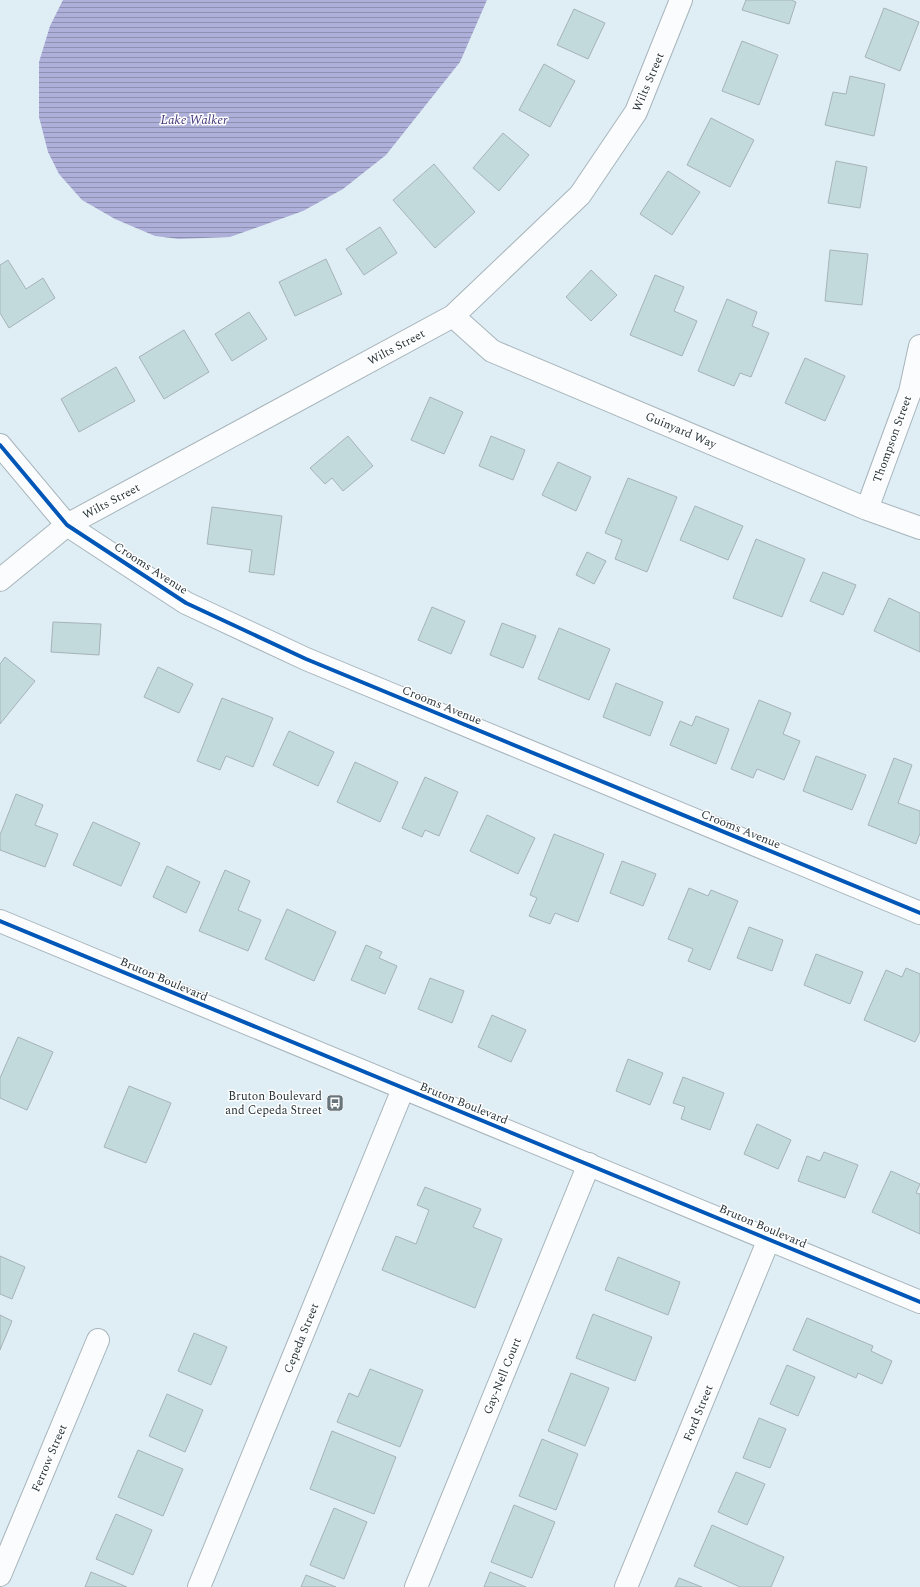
<svg xmlns="http://www.w3.org/2000/svg" width="920" height="1587" font-family="Spectral,serif">
	<defs>
		<pattern id="water-rules" width="6" height="5" patternUnits="userSpaceOnUse"><rect width="6" height="5" fill="#aeb0d9"/><path d="M0 2.5h6" fill="none" stroke="#8e90b1"/></pattern>
	</defs>
	<rect width="100%" height="100%" fill="#dfeef5"/>
	<path fill="url(#water-rules)" d="M63,0H487L460,62L386,155L343,189L303,211L230,237L179,239L155,236L115,219L82,200L59,174L48,152L39,117V62L50,26Z"/>
	<path fill="#c3dadd" stroke="#a5b3b6" d="M746,0H791L796,2L789,24L742,10Z
		M884,8L919,22L900,71L865,57Z
		M574,9L605,23L588,59L557,45Z
		M742,41L778,55L759,105L722,91Z
		M544,64L575,81L550,127L519,110Z
		M850,76L885,84L874,136L825,125L833,92L846,94Z
		M711,118L754,140L730,187L687,165Z
		M503,133L529,155L499,191L473,168Z
		M836,161L867,167L860,208L828,203Z
		M434,164L475,212L435,248L393,200Z
		M668,171L700,192L672,235L640,214Z
		M380,227L397,253L364,275L346,249Z
		M830,250L868,254L862,305L825,301Z
		M326,259L342,294L295,316L279,282Z
		M8,260L26,289L43,278L55,298L9,328L0,313V265Z
		M591,270L617,295L591,321L566,297Z
		M655,275L684,287L674,311L697,321L682,356L630,335Z
		M727,299L757,312L752,326L769,333L751,377L740,373L734,386L698,371Z
		M249,312L267,339L232,361L215,334Z
		M184,330L209,372L164,399L139,357Z
		M805,358L845,376L825,421L785,403Z
		M116,367L135,401L79,432L61,399Z
		M430,397L463,412L444,454L411,440Z
		M348,436L373,466L343,491L332,478L325,484L310,468Z
		M491,436L525,450L513,480L479,466Z
		M558,462L591,477L576,511L542,495Z
		M628,478L677,497L647,572L615,559L622,540L605,533Z
		M695,506L743,526L728,560L680,540Z
		M212,507L282,516L274,575L249,572L252,550L207,544Z
		M756,539L805,559L782,617L733,598Z
		M587,552L606,561L594,584L576,575Z
		M823,572L856,585L843,615L810,601Z
		M889,598L920,613V652L874,631Z
		M432,607L465,621L451,654L418,640Z
		M53,622L101,624L99,655L51,652Z
		M502,623L536,636L523,668L490,655Z
		M559,628L610,649L589,700L538,679Z
		M5,657L35,681L0,724V664Z
		M158,667L193,684L179,713L144,697Z
		M616,683L663,702L650,736L603,717Z
		M222,698L273,718L253,767L226,756L220,770L197,761Z
		M759,700L791,713L783,734L800,741L784,780L757,769L753,778L731,769Z
		M696,716L729,729L716,764L670,745L680,721L692,726Z
		M289,731L334,752L318,786L273,765Z
		M816,756L866,775L852,810L803,791Z
		M894,758L912,765L898,803L920,811V833L916,844L868,825Z
		M355,762L398,782L380,822L337,802Z
		M425,777L458,792L439,836L425,830L422,837L402,828Z
		M16,794L43,805L35,825L58,834L45,867L0,850V835Z
		M487,815L535,838L518,874L470,851Z
		M93,822L140,843L121,886L73,865Z
		M554,834L604,854L578,922L555,913L550,924L529,916L537,898L530,895Z
		M622,861L656,874L643,906L610,893Z
		M167,866L200,882L186,913L153,897Z
		M225,870L250,881L238,910L261,920L248,951L199,931Z
		M689,888L708,896L711,890L738,901L710,970L688,961L693,949L668,939Z
		M287,909L336,932L314,981L265,959Z
		M749,927L783,940L772,971L737,958Z
		M366,945L382,952L379,958L397,966L385,994L351,980Z
		M816,954L863,972L850,1004L804,985Z
		M906,968L920,974V1032L915,1042L864,1020L886,970L902,977Z
		M430,978L464,991L452,1023L418,1009Z
		M492,1015L526,1030L511,1062L478,1047Z
		M18,1037L53,1052L27,1110L0,1098V1078Z
		M628,1059L663,1073L650,1105L616,1091Z
		M683,1077L724,1093L710,1130L681,1119L685,1107L673,1103Z
		M129,1086L171,1103L146,1163L104,1147Z
		M757,1124L791,1140L778,1169L744,1154Z
		M824,1152L858,1165L845,1198L798,1181L807,1156L820,1161Z
		M891,1171L920,1184L916,1193L920,1194V1234L872,1212Z
		M425,1187L481,1209L473,1227L502,1239L475,1308L382,1270L396,1236L416,1244L429,1210L417,1205Z
		M0,1256L25,1267L12,1299L0,1294Z
		M618,1257L680,1282L668,1315L605,1290Z
		M593,1314L652,1337L635,1381L576,1358Z
		M0,1315L12,1321L0,1350Z
		M807,1318L873,1346L871,1351L892,1361L882,1384L858,1373L856,1378L793,1350Z
		M194,1333L227,1347L211,1385L178,1371Z
		M787,1365L815,1377L798,1416L770,1404Z
		M370,1369L423,1390L400,1447L337,1422L349,1393L358,1397Z
		M571,1373L609,1388L585,1446L548,1431Z
		M167,1394L203,1410L185,1452L149,1436Z
		M759,1418L786,1429L770,1468L743,1458Z
		M332,1431L396,1457L374,1514L310,1489Z
		M542,1439L578,1454L556,1510L519,1496Z
		M138,1450L183,1469L163,1516L118,1497Z
		M736,1472L765,1484L747,1525L718,1512Z
		M514,1505L555,1522L532,1578L491,1562Z
		M334,1508L367,1522L344,1579L310,1565Z
		M116,1514L152,1530L133,1575L96,1559Z
		M712,1525L784,1557L771,1587H740L694,1566Z
		M91,1572L127,1587H85Z
		M490,1572L526,1587H484Z
		M306,1575L336,1587H301Z
		M679,1578L702,1587H675Z"/>
	<g fill="none" stroke-linecap="round" stroke-linejoin="round">
		<defs>
			<path id="minor" d="M453,316L492,351L867,509L920,528
				M0,445L67,525L186,603L306,659L920,913
				M867,509L910,392L920,346
				M0,580L67,525L453,316L580,195L636,112L681,0
				M0,1575L98,1340
				M199,1587L403,1089
				M416,1587L589,1164
				M626,1587L769,1239"/>
			<path id="tertiary" d="M0,921L920,1302"/>
		</defs>
		<use href="#minor" stroke="#a7b4ba" stroke-width="24"/>
		<use href="#tertiary" stroke="#a7b4ba" stroke-width="24"/>
		<use href="#minor" stroke="#fafcfe" stroke-width="22"/>
		<use href="#tertiary" stroke="#fafcfe" stroke-width="22"/>
		<defs>
			<path id="cycleway" d="M0,445L67,525L186,603L306,659L920,913
				M0,921L920,1302"/>
		</defs>
		<use href="#cycleway" stroke="#fff" stroke-width="6"/>
		<use href="#cycleway" stroke="#0057b8" stroke-width="4"/>
	</g>
	<defs>
		<symbol id="bus-square" viewBox="-11 -11 22 22"><rect x="-9" y="-9" width="18" height="18" rx="4" fill="#67757b" stroke="#fff"/><path d="M-5-6H5V4H4V6H2V4H-2V6H-4V4H-5ZM-3.5-4V0h7V-4ZM-3.5 1.2v1.5H-2V1.2ZM2 1.2v1.5H3.5V1.2Z" fill="#fff"/></symbol>
	</defs>
	<g fill-rule="evenodd">
		<use href="#bus-square" x="325" y="1093" width="20" height="20"/>
	</g>
	<g text-anchor="middle" stroke-width="3" stroke-linejoin="round" paint-order="stroke">
		<g font-size="12" fill="#27343a" stroke="#fff">
			<text transform="translate(648 82) rotate(-67)" y="4">Wilts Street</text>
			<text transform="translate(396 347) rotate(-28)" y="4">Wilts Street</text>
			<text transform="translate(681 430) rotate(23)" y="4">Guinyard Way</text>
			<text transform="translate(892 439) rotate(-70)" y="4">Thompson Street</text>
			<text transform="translate(111 501) rotate(-28)" y="4">Wilts Street</text>
			<text transform="translate(151 568) rotate(33)" y="4">Crooms Avenue</text>
			<text transform="translate(442 705) rotate(22)" y="4">Crooms Avenue</text>
			<text transform="translate(741 829) rotate(22)" y="4">Crooms Avenue</text>
			<text transform="translate(164 979) rotate(23)" y="4">Bruton Boulevard</text>
			<text transform="translate(464 1103) rotate(22)" y="4">Bruton Boulevard</text>
			<text transform="translate(763 1226) rotate(23)" y="4">Bruton Boulevard</text>
			<text transform="translate(301 1338) rotate(-68)" y="4">Cepeda Street</text>
			<text transform="translate(502 1376) rotate(-68)" y="4">Gay-Nell Court</text>
			<text transform="translate(698 1413) rotate(-68)" y="4">Ford Street</text>
			<text transform="translate(49 1458) rotate(-67)" y="4">Ferrow Street</text>
		</g>
		<g font-size="12" fill="#27343a" stroke="#fff" text-anchor="end">
			<text x="322" y="1100">Bruton Boulevard<tspan x="322" dy="14">and Cepeda Street</tspan></text>
		</g>
		<g font-size="13" font-style="italic" fill="#43387d" stroke="#fff">
			<text x="194" y="124">Lake Walker</text>
		</g>
	</g>
</svg>
